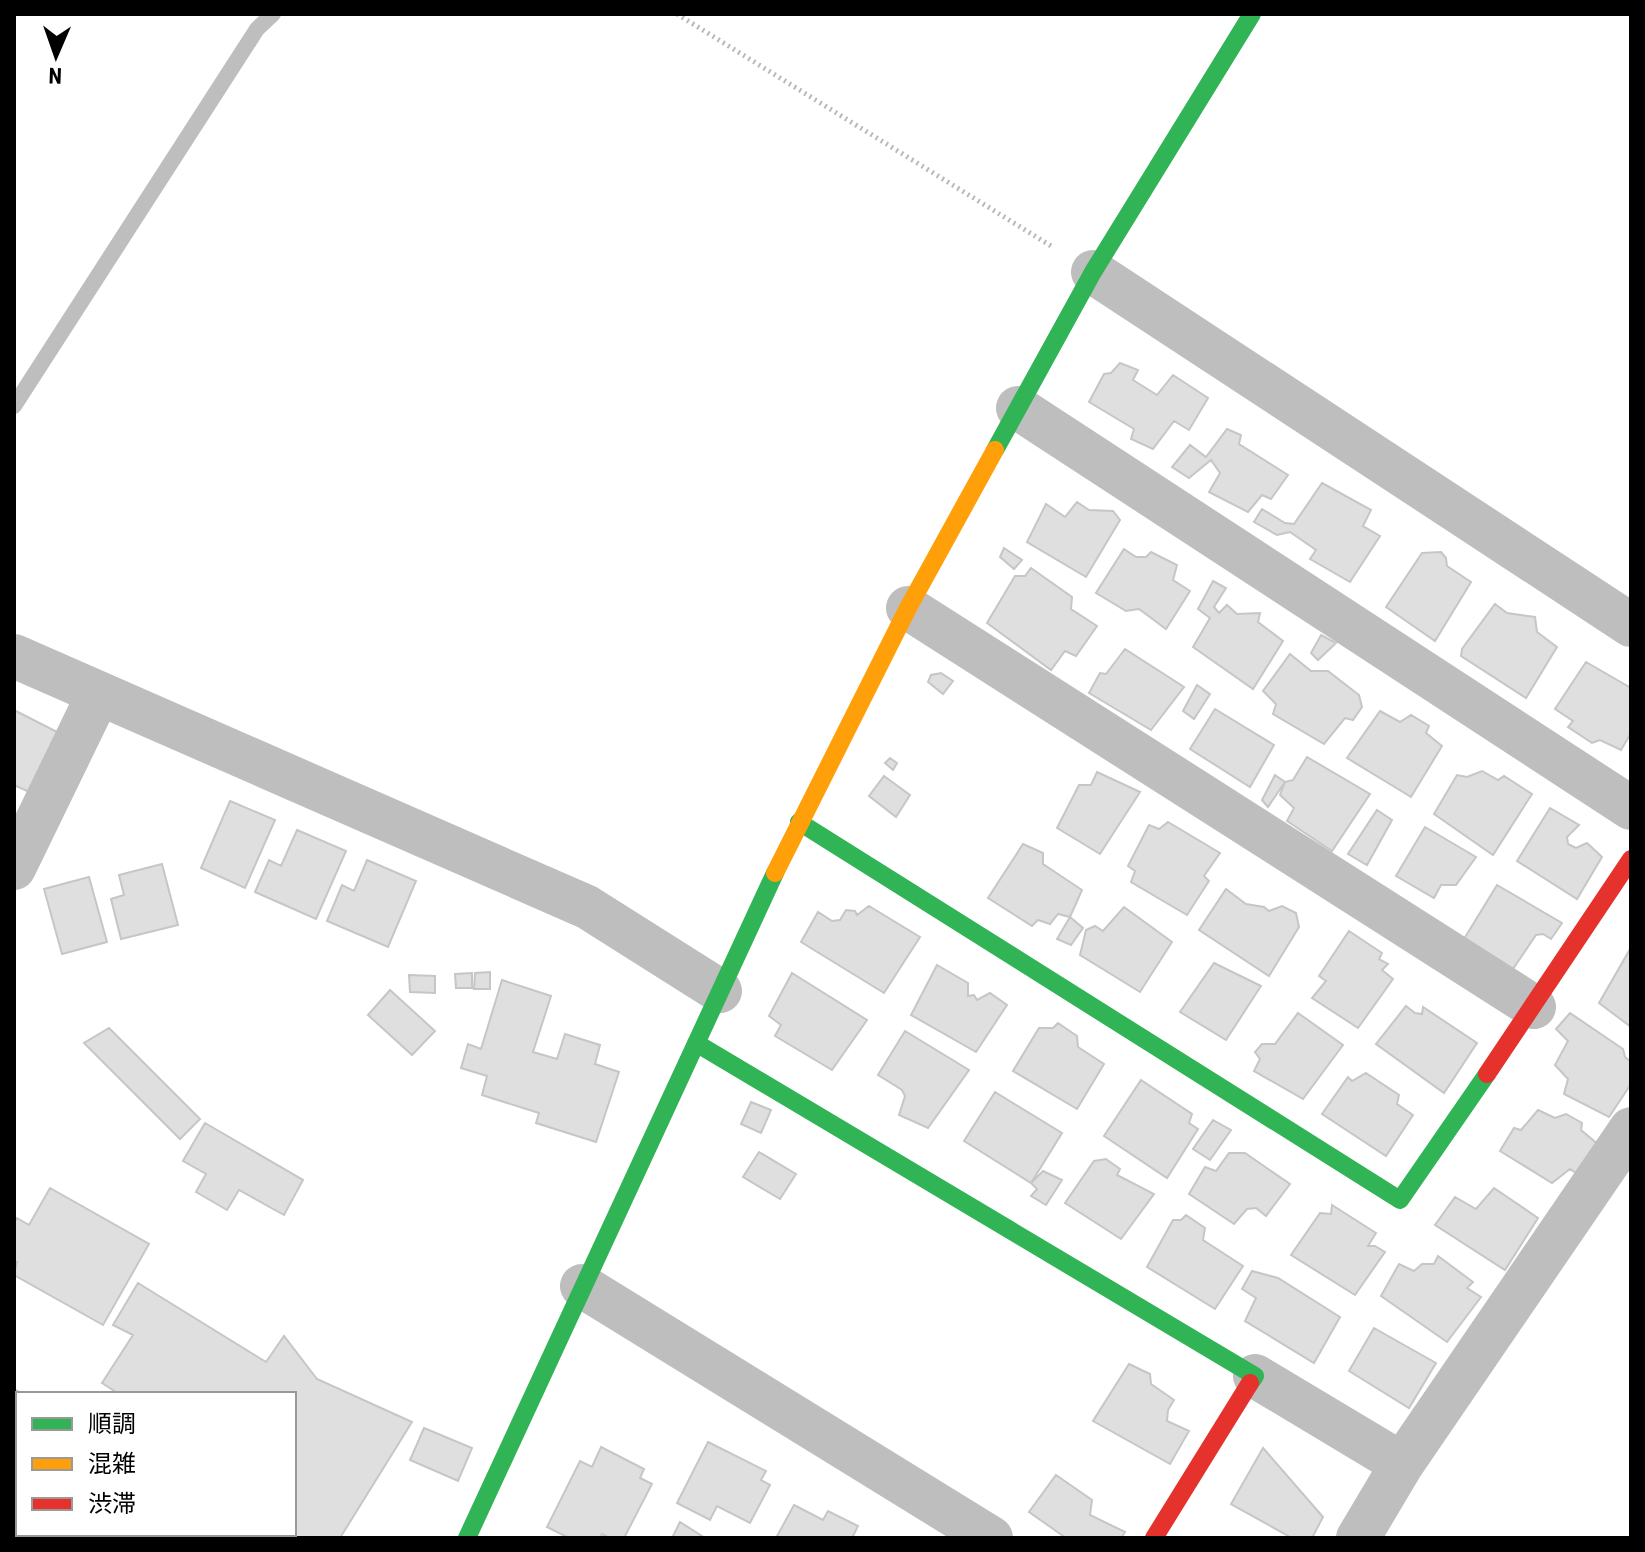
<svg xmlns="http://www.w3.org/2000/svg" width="1645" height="1552" font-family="'Roboto Condensed','Noto Sans JP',sans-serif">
	<rect width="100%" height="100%" fill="#fff"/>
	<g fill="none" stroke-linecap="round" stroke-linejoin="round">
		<path stroke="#bebebe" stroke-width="16" d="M14,406L257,29L273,14"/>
	</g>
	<path fill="#dfdfdf" stroke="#c6c6c6" stroke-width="2" d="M1120,363L1138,370L1133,380L1157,395L1173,375L1208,398L1189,430L1174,421L1153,449L1131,439L1134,429L1089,402L1104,374L1111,373Z
		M1227,429L1241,435L1239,444L1288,475L1271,499L1262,495L1248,512L1209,492L1220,473L1211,460L1189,478L1172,467L1190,445L1206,457Z
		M1322,483L1371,510L1363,526L1380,536L1350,582L1310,559L1316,550L1290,532L1277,535L1254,522L1262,509L1285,523L1294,524Z
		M1077,502L1089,510L1113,511L1120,520L1086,577L1027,542L1046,504L1065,517Z
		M1004,548L1022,560L1014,569L1000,557Z
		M1124,549L1136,557H1146L1151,552L1177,565L1173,580L1190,591L1166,629L1139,609L1126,611L1096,593Z
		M1441,552L1446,558L1447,566L1471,582L1435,641L1386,607L1422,553Z
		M1031,568L1072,597L1071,609L1097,626L1076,656L1065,651L1051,670L987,623L1015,576H1025Z
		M1213,581L1226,588L1214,607L1219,613L1227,605L1237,614L1260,613L1258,622L1283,641L1253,689L1193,647L1210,618L1198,609Z
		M1495,604L1507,613L1535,617L1537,632L1557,647L1526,698L1461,656L1462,649Z
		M1321,635L1336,643L1318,660L1311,653Z
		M1125,649L1184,687L1151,730L1089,693L1100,673L1106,674Z
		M1290,654L1311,671H1328L1359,695L1362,707L1353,720L1345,718L1324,744L1273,714L1276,704L1263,691Z
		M1586,662L1631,688V733L1621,750L1600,740L1592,743L1568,727L1573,721L1555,709Z
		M941,673L953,681L943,694L928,682L931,675Z
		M1197,685L1210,694L1194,719L1183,711Z
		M1215,709L1274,745L1250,787L1190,749Z
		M14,710L59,733L29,792L14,785Z
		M1380,711L1400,722L1411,715L1429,726L1426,733L1442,746L1411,797L1347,758Z
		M1307,757L1370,794L1332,851L1287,821L1294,808L1280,795L1285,782L1293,780Z
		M890,758L897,763L893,770L885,763Z
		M1482,771L1498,780L1504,776L1532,794L1493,855L1434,814L1457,775L1467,777Z
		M1097,772L1140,792L1100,854L1057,828L1079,785H1091Z
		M1275,775L1285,782L1268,807L1262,800Z
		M884,776L910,795L896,817L869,796Z
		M230,801L275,820L245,888L201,868Z
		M1550,808L1579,825L1567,837L1568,844L1576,848L1587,843L1602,857L1577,899L1517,861Z
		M1377,810L1392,820L1367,865L1348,854Z
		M1168,822L1220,853L1204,876L1209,881L1187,915L1131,882L1135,871L1128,866L1149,825L1159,829Z
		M1425,827L1476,857L1456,885H1441L1434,898L1396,876Z
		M297,830L346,851L316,919L255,892L269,860L281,866Z
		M1023,844L1043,853V864L1082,890L1070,917L1058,914L1050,924L1038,920L1032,926L988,898Z
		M367,860L416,881L388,947L327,921L342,885L354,891Z
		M162,864L178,925L121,939L111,899L124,895L119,875Z
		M89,877L107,942L62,954L44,889Z
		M1497,885L1562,923L1551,939L1543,934L1536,935L1513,969L1464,939Z
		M1226,889L1246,904L1264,907L1269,911L1282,906L1296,913L1299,927L1269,976L1199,930Z
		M869,906L920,937L884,993L801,942L818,912L832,921L840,920L846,910L855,911L857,915Z
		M1124,907L1172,942L1140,992L1080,955L1086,930L1095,926L1103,931Z
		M1070,917L1083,928L1071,945L1057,939Z
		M1349,931L1382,953L1379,959L1388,964L1382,970L1393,979L1358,1028L1312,998L1326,981L1319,976Z
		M1629,951L1631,953V1027L1599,1003Z
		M1214,963L1261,986L1226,1040L1180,1012Z
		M937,965L968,983V996L974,995L977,1000L990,993L1007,1005L976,1052L911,1015Z
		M490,972V989H474L475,973Z
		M472,973V988H456L455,974Z
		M792,973L867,1020L832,1070L775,1036L781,1025L769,1016Z
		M409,975L435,976V993L410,992Z
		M502,980L551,996L533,1052L557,1059L565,1034L600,1045L595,1064L619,1072L596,1142L536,1123L539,1113L482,1095L487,1076L461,1068L468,1044L481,1049Z
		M390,990L435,1031L412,1055L368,1015Z
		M1406,1006L1415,1013L1422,1014L1423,1007L1477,1043L1444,1093L1376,1044Z
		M1298,1013L1343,1045L1303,1099L1254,1071L1260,1059L1255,1052L1262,1044H1275Z
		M1570,1013L1623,1049L1625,1057L1631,1062V1084L1609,1117L1564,1094L1568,1079L1555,1065L1568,1041L1556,1029Z
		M1058,1023L1077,1036L1078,1047L1104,1064L1077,1109L1013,1071L1039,1028H1053Z
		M109,1028L200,1119L180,1139L84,1043Z
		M905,1031L969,1070L928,1128L899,1115L905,1096L902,1090L878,1075Z
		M1366,1073L1399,1095L1397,1104L1413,1115L1386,1156L1322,1114L1348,1077L1352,1081Z
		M1141,1080L1192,1114L1189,1123L1198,1129L1167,1178L1104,1136Z
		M995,1092L1062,1133L1031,1183L964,1141Z
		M751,1102L771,1110L761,1133L741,1124Z
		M1538,1110L1555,1118L1566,1114L1582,1123L1581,1130L1600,1146L1579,1175L1570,1169L1552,1183L1500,1151L1514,1128L1521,1130Z
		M1213,1120L1231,1130L1210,1160L1193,1149Z
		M205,1123L303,1180L284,1215L239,1190L227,1210L196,1192L206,1174L183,1161Z
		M759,1152L796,1174L780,1199L743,1177Z
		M1229,1153H1245L1290,1184L1266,1216L1256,1208L1247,1209L1234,1224L1189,1194L1205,1167L1216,1171Z
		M1106,1159L1120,1169L1117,1175L1154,1194L1121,1239L1065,1203L1094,1161Z
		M1043,1171L1062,1180L1046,1205L1031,1196L1037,1189L1031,1183Z
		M50,1188L149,1244L103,1325L14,1275L17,1262L14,1261V1223L17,1218L29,1225Z
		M1494,1188L1538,1218L1505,1270L1435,1225L1455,1197L1476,1209Z
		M1332,1205L1376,1233L1368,1246H1375L1385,1252L1355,1295L1291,1255L1320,1213L1331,1214Z
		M1186,1215L1205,1228L1203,1240L1243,1266L1215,1309L1147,1267L1173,1220H1181Z
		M1438,1256L1473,1282L1467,1288L1481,1297L1447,1342L1381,1296L1399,1264L1414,1271L1422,1264H1434Z
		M1252,1271L1278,1278L1340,1317L1314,1363L1245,1321L1256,1298L1242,1289Z
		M138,1283L266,1362L284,1336L317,1379L412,1422L340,1538H202L195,1534H294V1394H119L102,1383L133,1335L113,1325Z
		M1374,1328L1436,1363L1409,1408L1349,1371Z
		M1129,1364L1150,1374L1151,1384L1174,1400L1168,1410L1167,1421L1189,1431L1170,1464L1093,1421Z
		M14,1389L23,1394H18V1450L14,1457Z
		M424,1428L472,1448L458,1481L410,1460Z
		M708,1442L766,1471L761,1480L770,1485L750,1523L717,1506L710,1520L677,1503Z
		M601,1447L644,1469L640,1478L652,1484L624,1538H610L602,1534L600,1538H569L547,1527L580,1461L592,1467Z
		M1263,1448L1323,1517L1312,1538H1292L1231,1504Z
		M1056,1475L1092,1500L1090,1515L1125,1532L1121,1538H1066L1029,1512Z
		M18,1502V1524L14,1522V1510Z
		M794,1505L823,1520L828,1511L858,1526L852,1538H776Z
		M680,1522L705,1538H672Z"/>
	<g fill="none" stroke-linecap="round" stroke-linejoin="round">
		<path stroke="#b9b9b9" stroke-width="5" stroke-dasharray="2 4" stroke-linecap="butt" d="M677,14L1051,246"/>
		<path stroke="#bebebe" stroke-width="44" d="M1093,272L1631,625
			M1018,408L1631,808
			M908,608L1534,1007
			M14,656L587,907L720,991
			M14,868L99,693
			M582,1286L991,1538
			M1255,1376L1402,1464
			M1358,1538L1402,1464L1631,1129"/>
		<path stroke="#30b455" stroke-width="18" d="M995,450L1093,272L1252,14
			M799,822L1400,1200L1487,1074
			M696,1043L1255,1376L1250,1383
			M467,1538L775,873"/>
		<path stroke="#ff9f0a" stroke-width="18" d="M775,873L908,608L995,450"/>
		<path stroke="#e5322d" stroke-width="18" d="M1487,1074L1631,859
			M1154,1538L1250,1383"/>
	</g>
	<rect width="1645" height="1552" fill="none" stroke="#000000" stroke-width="32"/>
	<rect x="16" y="1392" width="280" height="144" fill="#ffffff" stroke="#999999" stroke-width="2"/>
	<rect x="32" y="1418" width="40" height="12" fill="#30b455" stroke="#999999" stroke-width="2"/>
	<text x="88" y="1432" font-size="24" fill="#000000">順調</text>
	<rect x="32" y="1458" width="40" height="12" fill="#ff9f0a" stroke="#999999" stroke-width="2"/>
	<text x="88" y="1472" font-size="24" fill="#000000">混雑</text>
	<rect x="32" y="1498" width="40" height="12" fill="#e5322d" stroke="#999999" stroke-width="2"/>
	<text x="88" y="1512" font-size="24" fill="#000000">渋滞</text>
	<g transform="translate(56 56) rotate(182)" stroke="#ffffff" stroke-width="6" paint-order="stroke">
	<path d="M0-6L14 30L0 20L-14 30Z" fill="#000000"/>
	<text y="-12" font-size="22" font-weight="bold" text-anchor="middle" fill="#000000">N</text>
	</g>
</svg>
